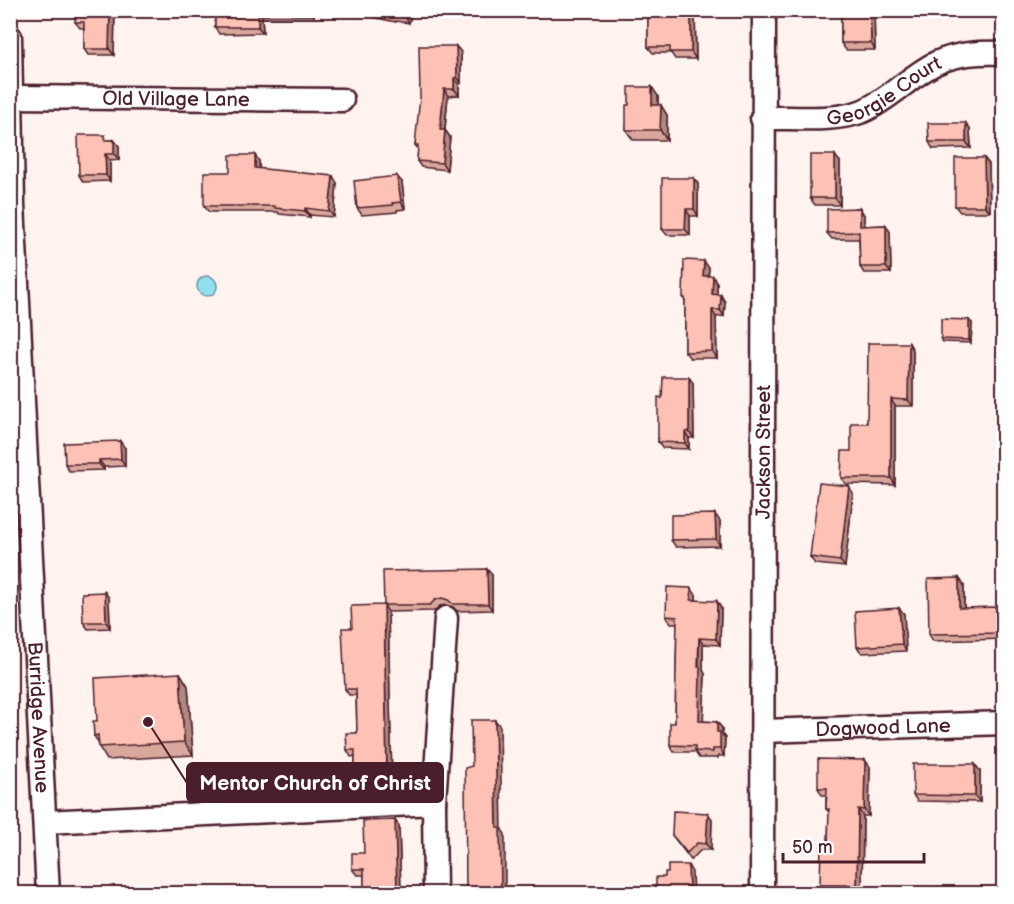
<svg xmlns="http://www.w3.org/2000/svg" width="1014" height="904" font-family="'Balsamiq Sans',sans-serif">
	<rect width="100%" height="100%" fill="#fff3f0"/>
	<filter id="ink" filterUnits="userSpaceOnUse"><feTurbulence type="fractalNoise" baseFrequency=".0167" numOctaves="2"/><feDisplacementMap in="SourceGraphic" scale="12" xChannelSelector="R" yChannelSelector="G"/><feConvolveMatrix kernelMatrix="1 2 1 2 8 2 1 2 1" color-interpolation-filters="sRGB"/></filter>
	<g filter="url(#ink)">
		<path fill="#91dff0" stroke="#7592a1" stroke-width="1.5" d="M197 286a10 10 0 1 1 20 0a10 10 0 1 1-20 0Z"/>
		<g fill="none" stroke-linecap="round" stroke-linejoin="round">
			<defs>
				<g id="minor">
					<path id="s1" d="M10,37L13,204L48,894"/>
					<path id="s2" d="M10,97L342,100"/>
					<path id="s3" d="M762,118C793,117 835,122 863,111C890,99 910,76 936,63C958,53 980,52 1004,53"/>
					<path id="s4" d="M763,731L1004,723"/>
					<path d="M45,822L434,803"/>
					<path d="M435,894L434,803L446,618"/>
					<path id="s5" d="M762,894L764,10"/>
				</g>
			</defs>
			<use href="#minor" stroke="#4a1f2b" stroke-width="27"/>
			<use href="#minor" stroke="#fff" stroke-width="22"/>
		</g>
		<path fill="#daa79c" stroke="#4a1f2b" stroke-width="1.5" d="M115,10L114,55H88L84,49V28H80L75,22Z
			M215,10H335V12H314V16H262L263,33L219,34L215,27Z
			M412,10L409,23L396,21V22L372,17L368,11Z
			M648,10H695L696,59H675L671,53H653L648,47Z
			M841,10H874L875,50H846L841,43Z
			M461,52V83L459,84V95L448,96L445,130L450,137L447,170L421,167L417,161L418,149L415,145Z
			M658,96V105L667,115V140H633L626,130L629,105Z
			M970,129L971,148L933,149L929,142Z
			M108,140H114L119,146V160L110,161V181L83,182L79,175Z
			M984,158L989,164L990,212H960L955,206Z
			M259,161V169L337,183L334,217L310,215V217L279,214L278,212H209L204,206L230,172Z
			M840,162V205H815L810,198Z
			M694,178L698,184V216H690V235H667L662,229Z
			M402,182L405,209L397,210V212L362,215L357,208Z
			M860,208L864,215V226L886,225L890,232L891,273H864L860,267L859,239H832L827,233Z
			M709,268L708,276L717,283V295L725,302L724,316L716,317L717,358H690L685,352V301L683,298Z
			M972,323L971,343L943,342L941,339Z
			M909,343L913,350V406H895V485L846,484L841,478L851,451Z
			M693,383L694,438H689V449L662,448L658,442L662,398Z
			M125,448V466L104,467V470L69,471L65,464Z
			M853,493L845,567L815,564L810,557Z
			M720,521V546L676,547L671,540Z
			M492,575V610L457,611L453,607L446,605L440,606L434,611L388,612L392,783L360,784L355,777V756L351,757L347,750L357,733L356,695H349L345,689L352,628L384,605Z
			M959,578L964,585V608L1004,607V639L933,641L929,634Z
			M696,595V600L721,608L720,645L703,644V670L705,674L703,721L717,722L722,728V734L725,738L724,756H718V758H699L695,752H674L670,745L675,723L677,623H671L666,616Z
			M109,598L110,628L88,629L83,622Z
			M899,608L904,614L906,651L862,653L857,647Z
			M180,673L188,686L193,755L107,760L99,747L98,742L94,736L97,721Z
			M865,760L870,767L869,816H863L862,891H825L820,885L828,844L829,812L826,809V795H822L818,788Z
			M980,771V802L917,801L913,795Z
			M1004,783V814H1002L998,807Z
			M712,819L711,850H701L691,860L672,835Z
			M399,826L401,894H364V875H357L352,869L364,853Z"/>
		<path fill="#b1887f" stroke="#4a1f2b" stroke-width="1.5" d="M110,10H115L114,55L109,49Z
			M258,10L262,16L263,33L258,27Z
			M310,10H313L314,12V16Z
			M406,10H412L409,23L405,17Z
			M691,10H695L696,59L691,52Z
			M870,10H874L875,50L871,43Z
			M456,46L461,52V83L457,77Z
			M454,78L459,84V95L454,89Z
			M652,87L658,96V115L652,105Z
			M444,89L448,96L444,136L440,130Z
			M661,105L667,115V140L660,130Z
			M966,123L970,129L971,148L966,142Z
			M445,130L450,137L447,170L442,163Z
			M114,140L119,146V160L114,154Z
			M105,154L110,161V181L106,175Z
			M255,155L259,161L260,175L255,168Z
			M835,155L840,162V205L835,198Z
			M984,158L989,164L990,212L985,206Z
			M333,176L337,183L334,217L329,211Z
			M397,176L402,182L405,209L401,202Z
			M694,178L698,184V216L694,209Z
			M305,208L310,215V217L305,211Z
			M860,208L864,215V232L860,226Z
			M686,209L690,216V235L685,229Z
			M886,225L890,232L891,273L886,267Z
			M704,261L709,268L708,282L703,276Z
			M713,276L717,283V300L712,294Z
			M721,295L725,302L724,316L720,310Z
			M712,310L716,317L717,358L712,351Z
			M969,320L972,323L971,343L969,340Z
			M909,343L913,350V406L908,400Z
			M689,377L693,383L694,438L689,432Z
			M891,399L895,406V485L891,478Z
			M685,432L689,438V449L685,443Z
			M120,441L125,448V466L121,459Z
			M99,460L104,467V470L99,464Z
			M849,486L853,493L845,567L840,561Z
			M715,514L720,521V546L716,539Z
			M487,569L492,575V610L488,604Z
			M959,578L964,585V614L959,608Z
			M691,588L696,595V607L691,600Z
			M105,592L109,598L110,628L106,622Z
			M717,601L721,608L720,645L716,639Z
			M384,605L388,612L392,783L387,777Z
			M899,608L904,614L906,651L902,644Z
			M699,638L703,644V670L705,674L703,728L699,721Z
			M180,673L188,686L193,755L184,742Z
			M495,720L500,726L502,830L505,834V894H501L497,828Z
			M717,722L722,728V734L725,738L724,756L720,749L717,732Z
			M865,760L870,767L869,816L864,810Z
			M975,764L980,771V802L975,796Z
			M858,809L863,816L862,891L857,885Z
			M708,813L712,819L711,850L706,844Z
			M395,820L399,826L401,894H397Z
			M688,865L692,872L693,894H689Z"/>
		<path fill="#fdc2b5" stroke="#4a1f2b" stroke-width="1.5" d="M75,10H110L109,49H84V22H75Z
			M215,10H258V27H215Z
			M406,10L405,17L392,14L391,16L368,11Z
			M648,10H691V52H670V47H648Z
			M841,10H870L871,43H841Z
			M419,46H456L457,77L454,78V89H444L440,130H445L442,163L417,161L418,145H415L420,97Z
			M629,87H652V105H661L660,130H626V105H629Z
			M928,123H966V142H929Z
			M78,135H105V140H114V154H105L106,175H79Z
			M230,155H255V168L333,176L329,211L305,208V211L275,208V206H204V172H230Z
			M810,155H835V198H810Z
			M955,158H984L985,206H955Z
			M397,176L401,202L392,203L393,205L357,208L354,181Z
			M662,178H694V209H686L685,229H662Z
			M860,208V226L886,225V267H860L859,232L827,233V209Z
			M684,260L704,261L703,276H713L712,294L721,295L720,310H712V351L685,352V298H683Z
			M941,319L969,320V340L941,339Z
			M868,343H909L908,400L891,399V478H841L842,451H851V423H867Z
			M663,377H689V432H685V443L658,442V397L662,398Z
			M120,441L121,459L99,460V464H65L64,443Z
			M819,483L849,486L840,561L810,557Z
			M715,514L716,539L671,540V515Z
			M487,569L488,604H453L448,600L442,598L435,600L430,605H384L383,571Z
			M959,578V608L1004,607V633L929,634L928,579Z
			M667,587L691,588V600L717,601L716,639L699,638L698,667H700L699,721L717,722V732H720V749H713V752L695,751V746L670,745V723H675L677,617L666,616Z
			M105,592L106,622H83L82,593Z
			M384,605L387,777H355V750H347L346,733H357L356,689H345L342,628H352L351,606Z
			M899,608L902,644L857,647L855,611Z
			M180,673L184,742L99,747L98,735L94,736L93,721H97L95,678Z
			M471,720H495L497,828H500L501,894H466L465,768L472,766Z
			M818,759L865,760L864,810L858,809L857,885H820L821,844H828L829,809H826L827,788H818Z
			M913,764H975V796L913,795Z
			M997,783H1004V807H998Z
			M673,811L708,813L706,844L697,843L687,853L672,835Z
			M395,820L397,894H364V869H352V853H364L363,821Z
			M668,865H688L689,894H656V877H665V872H668Z"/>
	</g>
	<g text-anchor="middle" stroke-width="5" stroke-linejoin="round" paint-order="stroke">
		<g font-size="20" fill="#4a1f2b" stroke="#fff">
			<text dy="7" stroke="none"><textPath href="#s3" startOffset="129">Georgie Court</textPath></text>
			<text dy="7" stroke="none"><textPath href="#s2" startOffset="166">Old Village Lane</textPath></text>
			<text dy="7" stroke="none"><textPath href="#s5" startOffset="442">Jackson Street</textPath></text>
			<text dy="7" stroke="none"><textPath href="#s1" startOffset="681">Burridge Avenue</textPath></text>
			<text dy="7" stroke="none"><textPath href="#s4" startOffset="120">Dogwood Lane</textPath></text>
		</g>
	</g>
	<path fill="none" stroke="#4a1f2b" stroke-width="2" d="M148 722L187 783"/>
	<circle fill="#4a1f2b" stroke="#fff" stroke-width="2" cx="148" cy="722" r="6"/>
	<rect fill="#4a1f2b" stroke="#4a1f2b" stroke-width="2" x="187" y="763" width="256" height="39" rx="6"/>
	<g font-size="21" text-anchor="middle" font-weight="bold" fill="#fff">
		<text x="315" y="790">Mentor Church of Christ</text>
	</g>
	<rect width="1014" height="904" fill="none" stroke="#fff" stroke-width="36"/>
	<rect x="18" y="18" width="978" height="868" fill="none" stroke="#4a1f2b" stroke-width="2" filter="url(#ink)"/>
	<path d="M783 853v9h141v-9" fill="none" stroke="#4a1f2b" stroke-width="3"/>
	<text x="792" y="853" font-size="18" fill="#4a1f2b" stroke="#ffffff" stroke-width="4.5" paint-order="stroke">50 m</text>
</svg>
